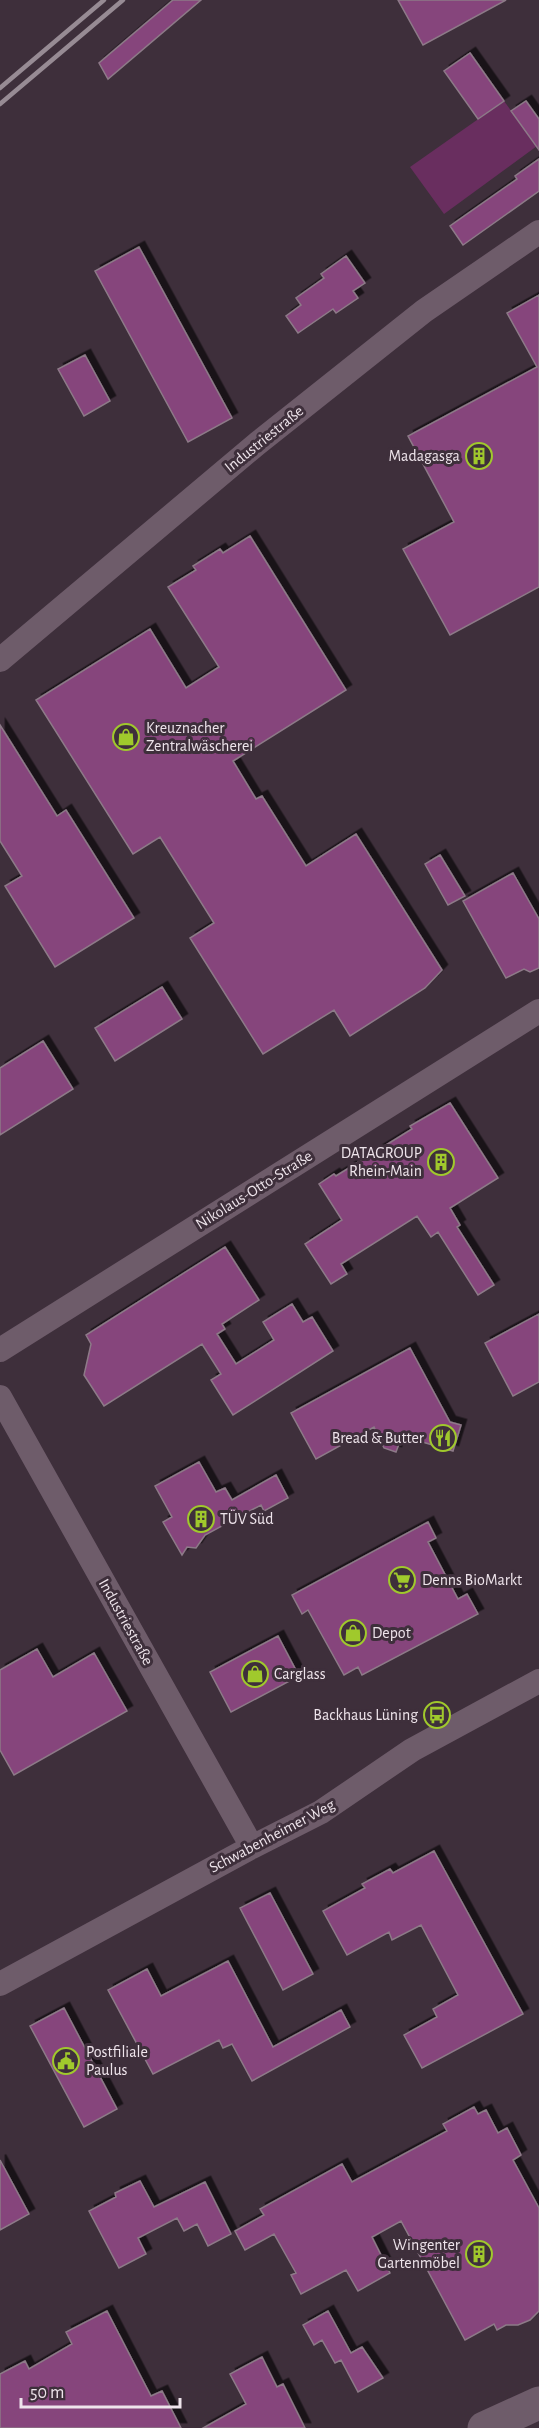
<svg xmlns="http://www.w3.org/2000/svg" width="539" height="2428" viewBox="0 0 539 2428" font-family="'Alegreya Sans',sans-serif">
	<defs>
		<filter id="shadow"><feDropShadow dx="5.5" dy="-5.5" stdDeviation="0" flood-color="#0009"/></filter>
	</defs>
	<rect width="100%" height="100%" fill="#3e2f3b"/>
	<!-- green -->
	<path fill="#692e5f" d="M504 101 537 146 444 214 410 167Z"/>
	<!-- building -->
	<path fill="#86447b" stroke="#8d7a88" stroke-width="1.5" filter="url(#shadow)" d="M173 0H201L108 79 99 63Z
		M398 0H506L423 45Z
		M470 53 504 101 478 119 444 71Z
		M526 101 539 119V150L511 111Z
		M539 159V191L463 245 450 226 517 179 515 176Z
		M139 247 232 418 188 442 95 271Z
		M346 256 365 283 353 291 358 298 336 313 333 309 298 333 286 316 301 305 296 298 324 278 321 274Z
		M539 295V587L450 635 403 549 454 522 408 436 537 367 507 313Z
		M85 355 110 401 84 416 58 369Z
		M250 536 346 690 233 761 256 799 262 796 306 866 356 834 442 970 425 988 350 1036 334 1010 263 1054 190 938 214 923 160 837 133 854 36 700 150 629 186 688 219 667 168 587 196 570 193 566 220 549 223 553Z
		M0 725 57 816 66 810 134 918 55 967 5 886 22 876 0 841Z
		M440 855 465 896 448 905 425 864Z
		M513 873 539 919V968L530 972 524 969 506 978 463 901Z
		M162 987 182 1019 115 1061 95 1028Z
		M43 1041 73 1089 0 1135V1068Z
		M450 1103 498 1178 450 1208 460 1225 457 1227 494 1285 478 1295 438 1232 431 1237 417 1216 341 1264 347 1274 331 1284 305 1244 342 1220 319 1184 334 1174 336 1176 412 1129 410 1126Z
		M225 1247 259 1300 222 1324 225 1329 217 1334 236 1364 274 1340 263 1322 292 1304 303 1322 312 1317 333 1351 233 1415 211 1380 221 1374 202 1344 104 1406 84 1375 91 1344 86 1335Z
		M539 1314V1382L513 1396 485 1343Z
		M410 1348 450 1422 461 1425 453 1451 402 1436 396 1452 384 1448 374 1427 316 1459 291 1413Z
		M199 1462 216 1492 225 1488 232 1500 276 1475 288 1498 264 1511 261 1505 205 1535 196 1548 187 1547 182 1555 163 1522 172 1517 155 1486Z
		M428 1522 436 1538 428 1542 458 1599 467 1594 478 1614 362 1675 358 1667 344 1675 308 1610 302 1614 292 1595Z
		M278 1636 299 1676 231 1712 210 1672Z
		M37 1649 53 1677 94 1653 127 1711 14 1775 0 1750V1670Z
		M434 1851 523 2014 422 2068 404 2035 437 2017 433 2009 458 1995 421 1925 392 1940 389 1932 347 1955 323 1911 365 1888 362 1884 390 1869 393 1873Z
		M270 1893 313 1974 283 1990 240 1908Z
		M228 1961 273 2047 341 2010 350 2027 252 2081 232 2044 223 2048 219 2040 153 2074 108 1990 147 1969 161 1996Z
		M64 2008 117 2109 84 2127 30 2026Z
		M474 2107 478 2114 486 2110 498 2133 507 2128 521 2155 513 2160 539 2208V2311L530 2320 518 2325H506L497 2330 494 2324 465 2340 401 2221 372 2237 390 2273 358 2291 346 2270 301 2294 291 2275 296 2273 274 2234 245 2250 235 2231 264 2215 260 2209 342 2164 352 2182 447 2131 443 2124Z
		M0 2160 29 2214 0 2230Z
		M140 2181 154 2207 205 2182 231 2234 208 2246 197 2224 184 2231 177 2218 138 2238 146 2254 119 2268 89 2211 116 2197 115 2193Z
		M107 2311 151 2396 162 2391 181 2428H0V2374L25 2361 29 2369 72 2344 66 2332Z
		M328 2311 351 2353 362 2347 383 2378 358 2392 341 2360 335 2363 322 2340 314 2345 303 2325Z
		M262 2357 277 2387 283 2384 305 2428H203L246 2404 230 2374Z"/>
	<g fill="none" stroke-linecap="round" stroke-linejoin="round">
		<!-- street -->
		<path stroke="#6e5c6a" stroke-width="24" d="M0 660 258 443 424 311 539 232
			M0 1350 539 1011
			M0 1397 252 1847
			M0 1984 252 1847 321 1812 412 1750 539 1681"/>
		<!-- secondary -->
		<path stroke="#6e5c6a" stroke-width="33" d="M484 2428 539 2403"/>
		<!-- rail -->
		<path stroke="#978b94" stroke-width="4.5" d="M0 88 104 0
			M0 104 123 0"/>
	</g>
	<!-- icons -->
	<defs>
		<symbol id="building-ring" viewBox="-11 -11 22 22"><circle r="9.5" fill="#3e2f3b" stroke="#a0c92c" stroke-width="1.5"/><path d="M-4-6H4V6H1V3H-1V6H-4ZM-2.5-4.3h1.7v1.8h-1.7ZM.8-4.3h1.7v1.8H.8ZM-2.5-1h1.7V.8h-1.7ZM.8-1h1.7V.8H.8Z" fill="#a0c92c"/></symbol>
		<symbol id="shop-ring" viewBox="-11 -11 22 22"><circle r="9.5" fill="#3e2f3b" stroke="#a0c92c" stroke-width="1.5"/><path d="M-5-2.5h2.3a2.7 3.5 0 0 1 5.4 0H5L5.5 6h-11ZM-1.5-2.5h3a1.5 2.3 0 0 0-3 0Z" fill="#a0c92c"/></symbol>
		<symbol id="restaurant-ring" viewBox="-11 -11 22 22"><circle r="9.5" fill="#3e2f3b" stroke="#a0c92c" stroke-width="1.5"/><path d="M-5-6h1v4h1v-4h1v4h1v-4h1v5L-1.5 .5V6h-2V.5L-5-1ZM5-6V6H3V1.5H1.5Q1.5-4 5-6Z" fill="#a0c92c"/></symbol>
		<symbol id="supermarket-ring" viewBox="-11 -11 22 22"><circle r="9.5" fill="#3e2f3b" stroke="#a0c92c" stroke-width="1.5"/><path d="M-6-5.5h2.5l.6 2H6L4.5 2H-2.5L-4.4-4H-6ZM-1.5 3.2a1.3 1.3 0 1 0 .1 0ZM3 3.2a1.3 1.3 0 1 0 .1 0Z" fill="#a0c92c"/></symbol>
		<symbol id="bus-ring" viewBox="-11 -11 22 22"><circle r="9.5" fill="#3e2f3b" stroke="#a0c92c" stroke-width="1.5"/><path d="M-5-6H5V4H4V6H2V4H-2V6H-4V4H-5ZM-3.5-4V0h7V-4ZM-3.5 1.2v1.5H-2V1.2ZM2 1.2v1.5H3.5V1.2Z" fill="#a0c92c"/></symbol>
		<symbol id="civic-ring" viewBox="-11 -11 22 22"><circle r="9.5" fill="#3e2f3b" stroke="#a0c92c" stroke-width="1.5"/><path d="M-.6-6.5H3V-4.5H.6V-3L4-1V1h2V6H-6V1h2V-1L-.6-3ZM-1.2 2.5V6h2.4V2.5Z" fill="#a0c92c"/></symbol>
	</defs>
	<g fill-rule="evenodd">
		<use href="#building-ring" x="464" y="441" width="30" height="30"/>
		<use href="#shop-ring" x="111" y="722" width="30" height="30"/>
		<use href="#building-ring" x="426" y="1147" width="30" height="30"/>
		<use href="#restaurant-ring" x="428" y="1423" width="30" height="30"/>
		<use href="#building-ring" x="186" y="1504" width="30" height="30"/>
		<use href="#supermarket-ring" x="387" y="1565" width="30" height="30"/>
		<use href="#shop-ring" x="338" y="1618" width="30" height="30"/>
		<use href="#shop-ring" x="240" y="1659" width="30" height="30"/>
		<use href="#bus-ring" x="422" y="1700" width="30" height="30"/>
		<use href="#civic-ring" x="51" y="2046" width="30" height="30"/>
		<use href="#building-ring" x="464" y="2239" width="30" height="30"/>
	</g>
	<g text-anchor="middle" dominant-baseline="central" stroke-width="6" stroke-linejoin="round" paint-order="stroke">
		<!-- street labels -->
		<g font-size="16" fill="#eee4eb" stroke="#3e2f3b">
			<text transform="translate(264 439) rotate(-39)">Industriestraße</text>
			<text transform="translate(254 1190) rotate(-32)">Nikolaus-Otto-Straße</text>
			<text transform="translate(126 1622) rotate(61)">Industriestraße</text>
			<text transform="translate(272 1836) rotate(-28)">Schwabenheimer Weg</text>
		</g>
		<!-- poi labels -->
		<g font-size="16" fill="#eee4eb" stroke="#3e2f3b" text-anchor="start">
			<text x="460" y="456" text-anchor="end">Madagasga</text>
			<text x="146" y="728">Kreuznacher<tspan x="146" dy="18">Zentralwäscherei</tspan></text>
			<text x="422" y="1153" text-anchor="end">DATAGROUP<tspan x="422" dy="18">Rhein-Main</tspan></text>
			<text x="424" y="1438" text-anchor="end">Bread &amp; Butter</text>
			<text x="220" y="1519">TÜV Süd</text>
			<text x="422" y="1580">Denns BioMarkt</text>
			<text x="372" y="1633">Depot</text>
			<text x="274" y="1674">Carglass</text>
			<text x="418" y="1715" text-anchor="end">Backhaus Lüning</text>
			<text x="86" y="2052">Postfiliale<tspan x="86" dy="18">Paulus</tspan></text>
			<text x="460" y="2245" text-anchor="end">Wingenter<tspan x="460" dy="18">Gartenmöbel</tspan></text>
		</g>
	</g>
	<!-- scale -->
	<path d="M21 2398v9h159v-9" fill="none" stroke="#eee4eb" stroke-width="3"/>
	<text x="30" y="2398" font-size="18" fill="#eee4eb" stroke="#3e2f3b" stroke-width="4.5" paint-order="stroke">50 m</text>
</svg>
